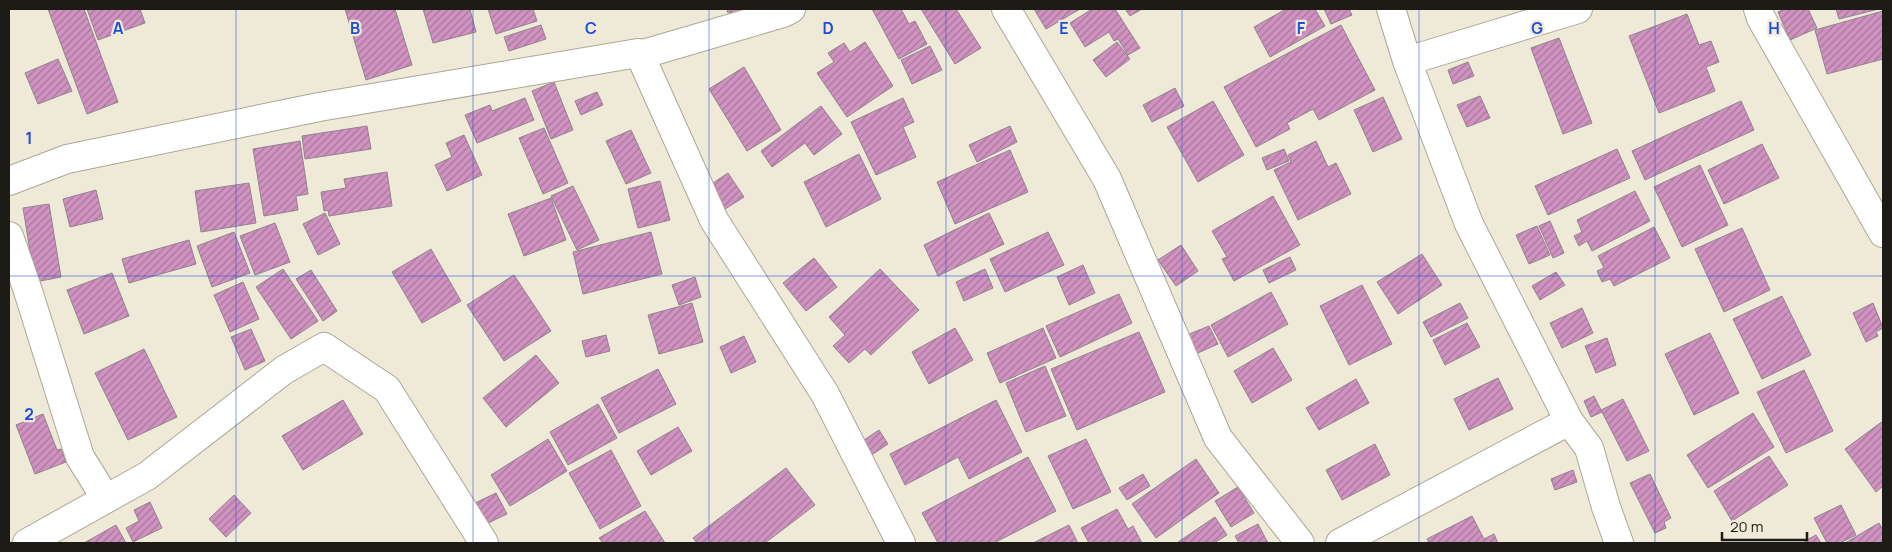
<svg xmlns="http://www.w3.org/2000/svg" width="1892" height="552" viewBox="0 0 1892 552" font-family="Manrope,sans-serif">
	<defs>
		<pattern id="building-hatch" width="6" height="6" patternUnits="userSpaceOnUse" patternTransform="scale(1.25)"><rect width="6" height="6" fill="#d092c0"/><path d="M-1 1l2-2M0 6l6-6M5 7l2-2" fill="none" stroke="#a8769b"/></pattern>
	</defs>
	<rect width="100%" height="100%" fill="#efe9d8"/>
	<!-- building -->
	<path fill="url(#building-hatch)" stroke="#91838d" d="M48 9H84L118 102 87 114Z
		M87 9H140L145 23 98 40Z
		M345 9H395L412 65 366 80Z
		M423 9H470L476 32 433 43Z
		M488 9H533L537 21 496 34Z
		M728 9H748L747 14 727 12Z
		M872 9H901L909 24 915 21 927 44 899 59Z
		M921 9H956L981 48 955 64Z
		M1034 9H1080L1046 29Z
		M1092 9H1115L1140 48 1128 55 1118 39 1114 41 1109 32 1085 47 1070 23Z
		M1125 9H1142L1130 16Z
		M1286 9H1315L1325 26 1270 57 1254 27Z
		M1324 9H1349L1352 15 1331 24Z
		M1785 9H1808L1817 28 1790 40 1778 12Z
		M1836 9H1879L1839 19Z
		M1883 11V59L1827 74 1815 30Z
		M1687 14 1699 45 1711 41 1719 62 1706 67 1715 91 1659 113 1629 36Z
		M541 25 546 39 509 51 504 37Z
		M1341 25 1375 90 1319 120 1313 109 1287 123 1290 129 1256 147 1224 87Z
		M1559 38 1592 123 1563 134 1531 48Z
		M865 42 893 86 847 117 817 73 834 62 828 53 844 43 850 52Z
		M1117 42 1130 59 1106 77 1093 60Z
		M930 46 942 70 912 84 901 60Z
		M58 59 72 91 38 104 25 73Z
		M1468 62 1474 76 1453 84 1448 70Z
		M744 67 781 130 747 151 709 89Z
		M554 82 573 130 551 139 532 91Z
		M1175 88 1184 106 1152 122 1143 105Z
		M597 92 603 105 581 115 575 101Z
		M1480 96 1490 118 1467 127 1457 105Z
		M1383 97 1402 139 1373 152 1354 110Z
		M525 98 534 120 477 143 465 115 490 105 492 111Z
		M903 98 914 122 903 127 916 157 876 175 851 122Z
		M1213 101 1244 155 1198 182 1167 127Z
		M1741 101 1754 130 1645 180 1632 151Z
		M821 106 842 134 814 155 805 143 772 167 761 151Z
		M367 126 371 149 305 159 302 136Z
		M1010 126 1017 142 977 162 969 145Z
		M544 128 568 183 543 194 519 138Z
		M631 130 651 173 626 184 606 141Z
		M464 135 482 175 447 191 435 165 452 157 446 143Z
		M300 141 308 194 296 196 298 210 264 216 253 149Z
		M1316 141 1328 167 1336 163 1351 194 1298 220 1274 170 1291 162 1288 155Z
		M1762 144 1779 178 1724 204 1708 170Z
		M1284 149 1289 161 1267 170 1262 158Z
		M1617 149 1630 178 1548 215 1535 186Z
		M1010 150 1028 192 955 224 937 182Z
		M859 154 881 199 826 227 804 182Z
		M1700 165 1728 225 1682 247 1654 187Z
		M387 172 392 206 329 216 328 210 324 211 321 192 346 188 344 179Z
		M728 173 744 197 722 211 707 187Z
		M660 181 670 220 638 228 628 189Z
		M249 183 256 223 201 232 195 191Z
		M573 186 599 240 577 250 551 196Z
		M96 190 103 219 70 227 63 199Z
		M1635 191 1650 221 1592 251 1587 241 1579 246 1574 236 1582 232 1577 220Z
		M1273 196 1300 245 1234 281 1222 259 1227 257 1212 231Z
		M551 198 566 240 524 256 508 214Z
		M49 204 61 277 35 282 23 208Z
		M325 213 340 244 318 255 303 224Z
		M989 213 1004 244 938 276 924 245Z
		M1550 221 1564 253 1553 258 1539 226Z
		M275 223 290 262 255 275 240 236Z
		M1537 226 1550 255 1529 264 1516 235Z
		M1654 227 1670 258 1614 286 1610 279 1602 282 1597 271 1604 268 1598 256Z
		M1742 228 1770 290 1724 312 1695 249Z
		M234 232 250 273 212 287 197 246Z
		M651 232 662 274 583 294 573 252Z
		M1048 232 1064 265 1005 292 990 259Z
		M189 240 196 264 129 283 122 259Z
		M1181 245 1198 271 1176 286 1158 260Z
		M431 249 461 301 422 323 392 272Z
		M1422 254 1442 285 1398 314 1377 282Z
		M1290 257 1296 270 1269 283 1263 270Z
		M814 258 837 287 806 311 783 283Z
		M1083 265 1095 293 1069 305 1057 277Z
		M283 269 318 321 291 339 256 287Z
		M880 269 919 310 871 355 865 349 849 363 833 346 845 335 829 317Z
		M985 269 993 288 964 301 956 282Z
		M311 270 337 311 323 321 296 279Z
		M1556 272 1565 285 1540 300 1532 286Z
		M112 273 129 316 84 334 67 290Z
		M514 275 551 331 504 361 467 305Z
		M695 277 701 297 679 305 672 285Z
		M243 282 259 319 230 332 214 295Z
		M1362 285 1392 344 1349 365 1320 306Z
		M1271 292 1288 324 1228 357 1211 325Z
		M1119 294 1132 323 1060 357 1046 326Z
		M1782 296 1811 355 1762 379 1733 319Z
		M692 303 703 342 659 354 648 315Z
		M1460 303 1468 318 1431 337 1423 322Z
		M1873 303 1883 328 1876 332 1878 336 1866 342 1853 313Z
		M1582 308 1593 333 1562 348 1550 323Z
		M1467 323 1480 347 1445 365 1433 340Z
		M1209 326 1218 344 1191 356 1182 337Z
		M955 328 973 360 929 384 912 352Z
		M1043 328 1056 358 1000 383 987 353Z
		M251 329 265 361 245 370 231 337Z
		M1139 332 1165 392 1077 430 1051 369Z
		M1710 333 1739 393 1694 415 1665 354Z
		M606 335 610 351 586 357 582 341Z
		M744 336 756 362 731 373 720 347Z
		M1607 338 1616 365 1596 373 1585 346Z
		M1273 348 1292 380 1252 403 1234 371Z
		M144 349 177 417 128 440 95 373Z
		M536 355 559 383 506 427 483 398Z
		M1045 366 1066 416 1026 432 1006 383Z
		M658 369 676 404 619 433 601 398Z
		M1804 370 1833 431 1786 453 1757 392Z
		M1498 378 1513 409 1469 430 1454 399Z
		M1356 379 1369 403 1319 430 1306 408Z
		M1594 396 1602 412 1591 417 1584 401Z
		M1623 399 1649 451 1627 461 1601 410Z
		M343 400 363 434 303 470 282 436Z
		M996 400 1022 452 969 479 958 457 905 485 890 454Z
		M598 404 617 438 568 465 550 432Z
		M1753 413 1774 447 1708 488 1687 455Z
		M43 414 57 450 61 449 66 462 35 474 16 425Z
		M1883 421V486L1876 492 1845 449Z
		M678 427 692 451 651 475 637 451Z
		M879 430 888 444 867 458 858 444Z
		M548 439 567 471 510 506 491 475Z
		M1086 439 1111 492 1073 509 1048 456Z
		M1375 444 1390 475 1342 500 1326 470Z
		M611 450 641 506 600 529 569 473Z
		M1769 456 1788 485 1732 521 1714 491Z
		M1028 457 1056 511 994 543H938L922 513Z
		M1196 459 1219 493 1156 538 1132 504Z
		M786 468 815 505 765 543H697L693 538Z
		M1573 470 1577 482 1555 490 1551 479Z
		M1143 474 1150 486 1127 500 1119 488Z
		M1650 474 1671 518 1664 522 1666 528 1655 533 1630 483Z
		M1238 487 1254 513 1231 527 1215 501Z
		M496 493 507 514 486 524 475 503Z
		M234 495 251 513 226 537 209 519Z
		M150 502 162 528 133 542 126 528 139 521 134 510Z
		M1841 505 1856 535 1840 543H1827L1814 518Z
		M1117 509 1128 529 1133 526 1142 543H1089L1081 528Z
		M645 511 665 543H603L599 538Z
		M1472 516 1484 539 1494 534 1498 543H1429L1427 539Z
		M1215 517 1227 535 1214 543H1179L1178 542Z
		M1879 523 1883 530V543H1845Z
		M1258 524 1268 543H1239L1235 536Z
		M116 525 126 543H84Z
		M1069 525 1078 543H1033Z
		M1816 535 1821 543H1806L1805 541Z"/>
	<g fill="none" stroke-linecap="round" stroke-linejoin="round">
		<defs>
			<path id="minor" d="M1006 9 1107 179 1218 438 1300 543
				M1391 9 1407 61 1469 224 1569 421 1589 448 1606 507 1619 543
				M1758 9 1761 18 1883 233
				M640 55 714 220 825 394 901 543
				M1407 61 1578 9
				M9 181 67 159 319 107 638 53 640 55 783 13 791 9
				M9 236 28 291 80 457 106 499
				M27 543 147 476 284 370 324 347 387 389 484 543
				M1340 543 1569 421"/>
		</defs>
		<!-- minor casing -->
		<use href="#minor" stroke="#aca796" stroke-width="30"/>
		<!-- minor -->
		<use href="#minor" stroke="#fff" stroke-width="28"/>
	</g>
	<!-- grid -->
	<path fill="none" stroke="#1d4ed8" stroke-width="1" stroke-opacity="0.55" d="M236 9V543M473 9V543M709 9V543M946 9V543M1182 9V543M1419 9V543M1655 9V543M9 276H1883"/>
	<g font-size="16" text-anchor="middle" font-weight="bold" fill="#1d4ed8" stroke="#efe9d8" stroke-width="4.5" stroke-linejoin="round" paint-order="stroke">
		<text x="118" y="34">A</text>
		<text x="355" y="34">B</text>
		<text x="591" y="34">C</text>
		<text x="828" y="34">D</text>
		<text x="1064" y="34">E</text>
		<text x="1301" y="34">F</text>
		<text x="1537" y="34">G</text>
		<text x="1774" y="34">H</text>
		<text x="29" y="144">1</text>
		<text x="29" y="420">2</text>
	</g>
	<!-- border -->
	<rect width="1892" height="552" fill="none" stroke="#1d1b15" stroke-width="20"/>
	<!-- scale -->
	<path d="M1722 532v8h85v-8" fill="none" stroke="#1d1b15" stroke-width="2.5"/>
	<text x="1730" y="532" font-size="15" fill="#1d1b15" stroke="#efe9d8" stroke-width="4" paint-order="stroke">20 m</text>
</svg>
